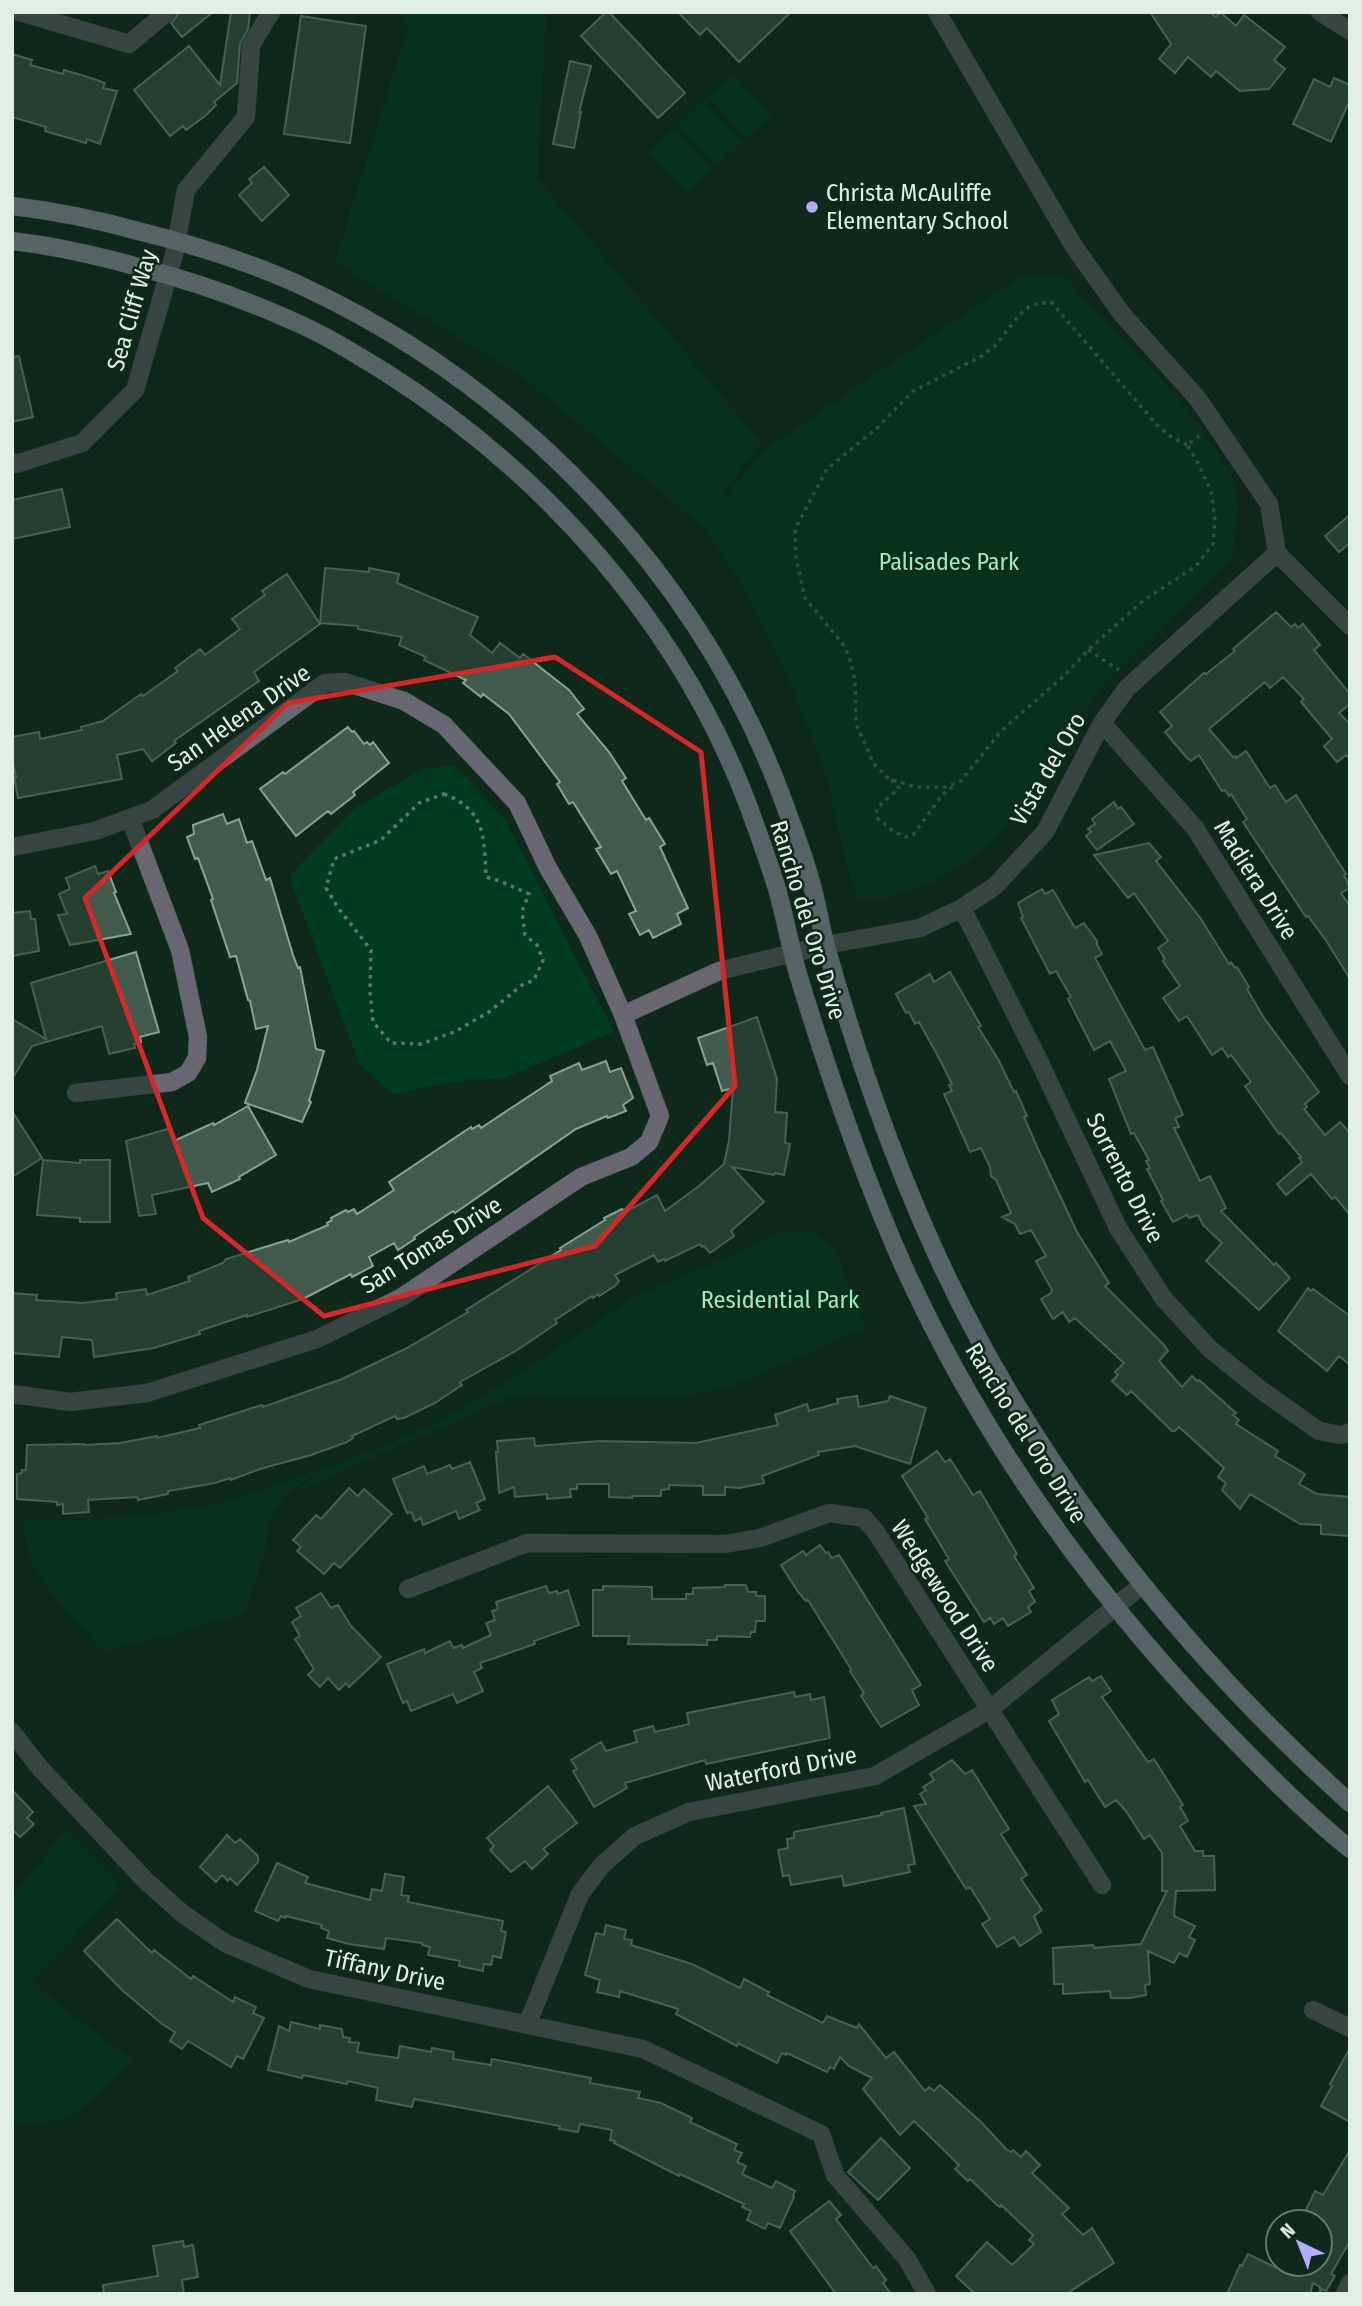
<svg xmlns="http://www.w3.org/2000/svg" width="1362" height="2306" viewBox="0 0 1362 2306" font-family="'Fira Sans Condensed',sans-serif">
	<rect width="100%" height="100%" fill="#0f291b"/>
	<!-- green -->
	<path fill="#003c23" d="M400 12H546L537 178 761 442 708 516 768 447 1019 278 1065 277 1180 400 1231 475 1238 503 1232 558 1101 687 1031 797 994 840 972 858 932 883 890 897 858 898 847 866 827 777 789 680 740 581 701 525 519 374 335 262 408 27Z
		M734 74 772 116 746 139 708 97Z
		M704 101 742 143 716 166 678 125Z
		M675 128 713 170 687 193 649 152Z
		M455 766 505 819 614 1032 505 1078 459 1081 392 1094 359 1063 289 876 355 808 422 769Z
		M784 1231 814 1233 837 1250 842 1270 866 1327 726 1389 673 1396 518 1394 294 1492 323 1470 436 1424 531 1367 632 1298 738 1253Z
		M320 1470 286 1495 270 1518 264 1555 244 1613 171 1634 103 1651C80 1625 48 1595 33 1564 26 1550 24 1535 23 1521 86 1521 149 1518 212 1505 248 1498 284 1483 320 1470Z
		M66 1829 122 1887 32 1981 62 2007 134 2061 101 2093 67 2119 18 2126 12 2122V1896Z"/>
	<!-- building -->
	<path fill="#415c4d" stroke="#87a492" stroke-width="2" d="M178 12H213L182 37 171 23 177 16Z
		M231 12H250L248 29 240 44 237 83 214 102 216 105 205 116 186 130 183 126 170 136 134 90 189 46 220 85Z
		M606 12H609L685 93 658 118 581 36Z
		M678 12H791L739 62 707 28 700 35Z
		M1150 12H1209L1216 17 1220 12 1236 26 1244 15 1285 47 1274 60 1285 69 1269 89 1240 91 1216 71 1211 77 1188 57 1175 73 1159 59 1171 44Z
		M301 16 366 26 350 143 284 134Z
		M12 54 32 60 30 65 63 74 64 70 88 77 105 83 103 88 117 91 100 144 87 139 86 143 45 131 46 127 12 117Z
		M570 61 591 66 579 112H581L574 148 553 144Z
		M1334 78 1350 85V100L1331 142 1293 124 1314 79 1330 87Z
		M264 167 289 195 262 221 239 195 252 183 249 179Z
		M19 356 33 417 12 422V357Z
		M62 489 70 527 12 539V500Z
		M1350 515V543L1339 552 1325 536Z
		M325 568 369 572V568L399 574 397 583 478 617 470 635 492 653 500 643 520 658 523 654 569 690 584 709 577 714 609 752 626 778 622 781 646 820 649 818 665 844 660 847 688 908 677 914 681 924 653 938 649 930 640 935 629 914 636 911 617 871 611 874 596 849 601 847 573 802 569 804 557 784 560 782 509 714 483 694 481 697 463 683 466 680 424 660 426 657 399 645 402 637 358 629V626L320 623Z
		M287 574 320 624 254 672 259 681 174 741 176 743 152 761 143 749 117 755 122 779 18 798 14 777H16L12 758V737L39 732 40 739 82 730 81 727 103 721 141 694 143 696 178 671 175 668 200 649 205 655 240 629 232 619 265 595 262 591Z
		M1276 612 1291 627 1295 624 1298 628 1303 624 1320 645 1314 650 1350 694V704L1339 713 1350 724V760L1346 755 1337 762 1324 746 1332 739 1301 702 1304 699 1283 677 1270 688 1265 682 1209 729 1233 757 1235 756 1236 758 1246 751 1270 788 1275 785 1286 802 1296 795 1346 874 1344 875 1350 888 1341 893 1350 906V979L1327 942 1308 916 1306 917 1243 822 1247 819 1231 794 1229 796 1225 790 1222 791 1199 755 1191 761 1187 758 1165 732 1172 726 1160 712 1204 673 1206 674 1235 651 1233 649Z
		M348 727 352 732 354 731 364 744 367 742 370 745 373 742 389 763 353 792 355 795 331 814 328 811 296 836 260 789 283 772 285 774Z
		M1114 802 1118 809 1121 807 1134 824 1097 850 1086 836 1091 832 1088 829 1095 824 1092 819Z
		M223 814 227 824 239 819 247 843 252 841 266 880 270 878 293 955 298 968 300 967 316 1049 324 1051 309 1101 311 1102 302 1122 245 1103 257 1070 268 1026 256 1029 250 1001 248 1000 236 956 230 957 211 900 213 899 198 858 195 859 187 837 194 834 193 825Z
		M1149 843 1161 857 1156 861 1201 919 1229 964 1231 962 1235 968 1237 967 1249 987 1247 989 1264 1018 1319 1092 1305 1104 1307 1107 1304 1109 1325 1135 1340 1122 1350 1133V1215L1335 1197 1332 1199 1311 1174 1286 1195 1277 1184 1302 1162 1299 1158 1301 1157 1281 1133 1279 1134 1245 1086 1251 1082 1231 1055 1228 1057 1222 1048 1212 1055 1187 1016 1179 1021 1163 998 1180 986 1163 961 1165 959 1158 948 1168 941 1134 893 1128 898 1094 855Z
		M95 866 98 874 108 871 116 892 114 893 131 934 70 945 58 915 67 914 59 894 70 889 66 878Z
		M1042 889 1045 894 1053 890 1075 928 1084 923 1097 941V945L1102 954 1095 958 1145 1050 1153 1047 1183 1115 1175 1118 1179 1127 1174 1128 1200 1181 1210 1176 1226 1208 1221 1211 1274 1265 1276 1263 1290 1278 1259 1310 1206 1261 1222 1243 1203 1225 1198 1215 1189 1218 1187 1215 1173 1222 1161 1201 1163 1200 1147 1169 1150 1168 1146 1161 1149 1160 1134 1133 1131 1134 1109 1079 1126 1071 1110 1041 1094 1050 1068 999 1071 997 1056 971 1050 974 1021 918 1023 917 1018 903Z
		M30 911 31 919H35L39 951 12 956V913Z
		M136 952 159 1032 140 1037 141 1042 134 1044 135 1048 109 1054 102 1026 32 1046 12 1079V1019L46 1039 31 983Z
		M950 972 981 1026 978 1027 998 1059 1014 1092 1016 1091 1027 1116 1024 1117 1038 1149 1077 1232 1109 1283 1105 1286 1164 1345 1168 1351 1159 1361 1182 1387 1192 1376 1197 1381 1199 1380 1236 1413 1233 1415 1239 1420 1236 1424 1278 1451 1275 1456 1305 1474 1299 1484 1317 1494 1350 1497V1536L1321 1534V1525L1300 1524 1250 1494 1240 1509 1222 1490 1226 1483 1218 1477 1224 1468 1179 1427 1175 1431H1172L1131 1391 1127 1395 1112 1381 1118 1375 1115 1372 1124 1363 1075 1318 1069 1322 1063 1312 1053 1319 1041 1299 1051 1293 1052 1290 1036 1261 1046 1256 1031 1230 1020 1234 1015 1224 1002 1217 1011 1213 996 1180 991 1176 990 1167 981 1148 970 1152 944 1094 952 1091 949 1085 952 1084 939 1058 919 1022 915 1024 909 1012 906 1013 896 994 930 974 934 982Z
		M757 1017 777 1079 775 1112 787 1113 785 1143 790 1144 784 1175 775 1173 774 1175 732 1167 764 1202 731 1231 734 1236 710 1253 704 1246 702 1247 700 1244 665 1261 664 1259 658 1262 654 1255 615 1275 619 1281 615 1286 599 1296 598 1294 593 1298 592 1296 555 1320 557 1323 519 1349 460 1382 462 1385 435 1403 404 1418 397 1419 395 1416 352 1436 353 1438 347 1442 311 1455 260 1469 231 1480 230 1478 215 1483 168 1491V1494L138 1500 137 1497 88 1500 89 1512 63 1514V1504L57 1505V1502L17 1499V1474L22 1473V1470H26L27 1445 84 1444V1445L120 1443 157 1436V1438L200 1428 199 1425 262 1405 263 1407 342 1379 407 1348 468 1312 466 1310 561 1250 560 1248 605 1220 604 1218 622 1209 625 1212 657 1195 665 1211 699 1186 724 1164 729 1140 733 1088 722 1091 713 1063 707 1065 698 1038Z
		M606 1061 610 1072 621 1068 633 1098 623 1105 626 1111 608 1118 607 1116 576 1129 455 1213 453 1211 414 1237 415 1239 398 1250 394 1243 369 1257 373 1266 352 1277 351 1274 303 1299 247 1317V1315L199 1331 200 1334 154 1348 94 1357 92 1340 62 1337 59 1357 12 1353V1293L37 1295 36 1300 83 1303 117 1299 116 1293 146 1289 147 1295 190 1281 188 1277 223 1263 226 1259 288 1240 289 1242 328 1225 327 1223 332 1220 331 1218 346 1210 348 1212 354 1209 357 1214 394 1190 389 1182 471 1127 472 1129 479 1125 481 1128 552 1081 550 1076 579 1063 582 1070Z
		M248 1106 276 1155 239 1177 240 1179 212 1192 208 1183 152 1195 156 1214 139 1216 126 1141 171 1128 174 1141 213 1123 214 1125Z
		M12 1111 42 1158 12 1177Z
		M43 1160 80 1163V1160H110V1222H80V1218L37 1215Z
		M1308 1288 1311 1291 1313 1289 1350 1316V1365L1339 1356 1327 1371 1278 1331Z
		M857 1396 859 1407 888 1401 890 1396 926 1408 910 1464 855 1446 818 1452 819 1455 762 1476 764 1483 739 1488 725 1487V1495H703V1486L669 1485V1489L661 1490V1496H632V1498L609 1497V1484H577V1489H570L571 1497 547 1499V1494L515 1497 514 1487 499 1493 496 1452H498L497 1441 534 1438 535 1446 600 1441 696 1443 778 1425 775 1415 807 1404 809 1411 838 1403 837 1399Z
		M937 1451 945 1462 950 1459 973 1495 980 1491 1017 1554 1014 1556 1034 1588 1029 1591 1035 1602 1028 1607 1031 1612 1008 1626 1003 1618 994 1624 990 1618 984 1622 945 1561 949 1559 925 1519 928 1518 902 1476Z
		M470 1462 485 1499 476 1503 480 1510 459 1519 456 1511 423 1525 421 1518 415 1521 411 1512 407 1513 393 1479 424 1466 427 1474 450 1465 452 1469Z
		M349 1488 358 1496 364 1489 392 1514 340 1568 334 1563 324 1574 297 1551 301 1547 293 1540 316 1515 321 1519Z
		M820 1545 826 1553 828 1552 832 1558 839 1555 921 1685 912 1690 919 1705 881 1727 861 1696 864 1693 850 1671 851 1669 808 1600 806 1601 798 1592 781 1565 803 1551 806 1555Z
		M725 1585H746L748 1592H756V1596H765V1621H756L755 1632H751L750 1637 717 1636V1640H707V1645L628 1644 629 1636H593V1590H603V1586L652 1587V1599H686V1594H693V1588L725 1587Z
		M546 1586 549 1593 557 1591 558 1594 568 1590 579 1625 534 1641 535 1644 480 1663 482 1668 474 1672 483 1691 457 1703 453 1694 411 1711 407 1701 403 1703 387 1664 424 1649 425 1653 450 1641 453 1648 462 1645 463 1648 491 1635 486 1623 495 1620 492 1611 498 1609 496 1602Z
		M321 1593 331 1608 338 1605 351 1626 381 1657 349 1687 346 1683 339 1690 328 1678 320 1687 308 1675 314 1669 295 1639 300 1636 292 1622 301 1616 296 1608Z
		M1101 1676 1111 1691 1102 1697 1148 1762 1154 1759 1183 1805 1180 1807 1188 1821 1180 1826 1195 1851H1203V1856H1214L1215 1890 1176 1891 1174 1916 1195 1926 1189 1937 1195 1940 1187 1957 1179 1953 1174 1963 1148 1951 1150 1984 1145 1985 1146 1995 1130 1998H1111L1110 1991 1063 1994V1984H1054L1053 1948 1093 1945 1094 1948 1141 1944 1167 1891H1162V1853L1150 1835 1144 1839 1126 1811 1116 1800 1105 1807 1088 1780 1085 1782 1049 1721 1059 1714 1052 1700 1089 1677 1092 1681Z
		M794 1692 795 1697 810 1694 811 1700 824 1697 830 1738 706 1764 705 1760 625 1783 627 1788 594 1807 573 1771 577 1769 571 1760 601 1742 606 1751 637 1742 634 1731 653 1726 655 1732 689 1724 687 1713Z
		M952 1760 965 1774 972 1770 1009 1829 1001 1834 1027 1875 1021 1879 1042 1910 1034 1916 1041 1932 1020 1946 1014 1937 997 1947 982 1924 990 1919 970 1887 966 1889 914 1806 926 1804 920 1794 926 1790 923 1787 934 1780 930 1774Z
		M548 1786 577 1823 543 1849 548 1854 532 1869 525 1861 511 1872 490 1850 494 1846 487 1838Z
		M12 1790 33 1812 27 1818 34 1824 20 1837 14 1831 12 1832Z
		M904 1808 915 1864 908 1865 910 1872 844 1886 842 1876 791 1885 789 1875 783 1876 778 1850 788 1848 787 1839 794 1838V1832L882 1815 881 1813Z
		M227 1835 235 1843 240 1839 258 1856V1862L237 1885 230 1878 228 1881 222 1875 216 1882 200 1867Z
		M277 1863 308 1877 305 1883 370 1900 372 1889 382 1891 385 1874 404 1877 401 1895 409 1896 408 1902 503 1921 501 1931 506 1932 501 1958 493 1956 491 1965 484 1964 483 1971 459 1966 460 1961 428 1955 430 1947 422 1945V1943L386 1938 384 1949 349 1944 327 1938 329 1931 321 1928 322 1925 286 1916 285 1918 281 1916 278 1921 255 1911Z
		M117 1919 152 1953 154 1950 191 1979 193 1976 233 2002 235 1997 256 2007 253 2013 264 2018 243 2059 237 2056 231 2067 188 2041 182 2049 170 2041 175 2032 162 2024 122 1990 84 1951Z
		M606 1925 626 1930 624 1939 632 1940 631 1945 692 1964 740 1988 744 1979 769 1992 767 1995 823 2023 827 2016 857 2028 859 2024 886 2058 894 2052 925 2091 929 2087 934 2091 940 2085 981 2122 1006 2149 1011 2152 1013 2150 1021 2157 1026 2151 1040 2165 1032 2173 1069 2208 1062 2214 1083 2235 1092 2228 1114 2263 1066 2294H975L956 2276 987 2242 1012 2265 1034 2244 1029 2240 1033 2235 1001 2205 1000 2207 997 2205 970 2179 968 2181 955 2169 959 2165 914 2121 900 2135 863 2089 872 2078 849 2066 840 2057 834 2069 830 2067 827 2072 787 2053 786 2055 782 2053 777 2063 738 2043 737 2046 676 2014 678 2009 620 1991 619 1997 597 1992 600 1980 585 1975 596 1933 604 1935Z
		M291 2022 320 2029V2025L342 2029 343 2037 350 2038 349 2042 359 2043 357 2052 398 2058 400 2046 431 2052 432 2048 454 2052 453 2059 491 2065 492 2059 591 2078 590 2083 640 2092 638 2098 661 2103 692 2118 690 2122 737 2144 734 2150 742 2153 737 2162 746 2166 742 2174 772 2188 776 2181 795 2191 793 2196 794 2197 780 2228 768 2223 765 2229 747 2220 751 2211 742 2207 744 2204 680 2174 679 2176 614 2143 615 2141 610 2140 612 2130 580 2124 578 2132 559 2129 560 2126 414 2099 412 2107 376 2100 378 2088 348 2081 347 2084 303 2075 302 2078 268 2070 279 2026 289 2031Z
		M1350 2048V2122L1321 2106 1332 2086 1330 2084Z
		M881 2138 910 2168 878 2200 848 2172Z
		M1350 2150V2241L1331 2274 1335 2276 1326 2291 1322 2289 1320 2293V2287L1313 2283 1310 2294H1227L1240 2265 1242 2266 1248 2254 1289 2274 1296 2264H1320V2222H1314L1303 2216 1315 2191 1323 2195Z
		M829 2201 841 2215 836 2219 873 2268 876 2266 886 2280 883 2283 891 2294H836L790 2231Z
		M183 2241 184 2247 193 2245 198 2277 182 2280 184 2294H104L103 2285 158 2276 153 2246Z"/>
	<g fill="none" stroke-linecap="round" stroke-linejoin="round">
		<defs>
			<path id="minor" d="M20 12 129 44 167 12
				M937 12 1073 245 1122 314 1198 399 1269 504 1277 553
				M1320 12 1350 31
				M12 462 16 464 82 443 135 390 174 255 186 190 246 117 251 45 271 12
				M1277 553 1350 626
				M1102 723 1195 828 1350 1076
				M12 847 95 831 152 810 325 683 345 682 404 701 444 725 517 803 548 868 588 936 623 1015 660 1116 649 1142 631 1157 581 1177 402 1297 317 1339 147 1393 70 1402 12 1394
				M962 908 1039 1061 1118 1228 1164 1299 1210 1349 1261 1390 1319 1431 1341 1435 1350 1432
				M623 1015 719 971 826 945 920 928 962 908 995 886 1045 832 1102 723 1127 688 1277 553
				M76 1093 172 1082 188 1073 197 1058 198 1037 180 950 130 818
				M408 1589 527 1543 725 1544 760 1538 829 1513 864 1518 876 1532 1102 1885
				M12 1732 40 1768 145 1880 183 1914 225 1943 309 1979 643 2049 821 2134 835 2175 907 2259 927 2294
				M1313 2010 1350 2028
				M527 2025 580 1894 602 1865 635 1836 689 1812 875 1776 989 1710 1142 1585
				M1345 2294 1350 2283"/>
			<path id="major" d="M12 206C56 211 99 220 142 232 198 246 256 264 308 289 520 389 697 573 780 792 790 819 801 847 809 875 817 900 820 925 827 950 856 1053 891 1154 935 1251 1031 1462 1178 1648 1350 1803
				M12 241C56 246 99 256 142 268 192 281 241 298 288 319 322 333 354 353 385 372 546 474 680 625 748 805 758 832 768 860 777 889 785 917 790 946 798 974 828 1073 861 1171 903 1265 985 1446 1105 1611 1245 1751 1278 1785 1313 1819 1350 1849"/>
		</defs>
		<!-- minor casing -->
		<use href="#minor" stroke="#2c4537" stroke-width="19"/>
		<!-- major casing -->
		<use href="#major" stroke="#2c4537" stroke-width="19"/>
		<!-- path -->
		<path stroke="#60766a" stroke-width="3.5" stroke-dasharray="3.5 5" stroke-linecap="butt" d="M1187 445 1168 435 1157 425 1051 302 1031 305 1020 314 996 345 982 356 913 391 877 428 827 469 795 529 796 558 805 598 842 643 849 656 855 680 856 724 874 764 889 779 916 787H946L961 781 1002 730 1064 676 1088 650 1144 600 1196 566 1213 544 1215 520 1211 491 1198 463 1187 445 1199 436
			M1088 650 1119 670
			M891 780 899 788 877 808 876 817 893 831 906 837 913 835 943 794 955 785
			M444 794C486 810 484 838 486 877L500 881 529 894 522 911 525 935 537 945 543 960 534 980 522 985 489 1012 454 1032 421 1044 391 1043 373 1022 370 992 371 950 339 909 326 888 334 859 381 840 419 803Z"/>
		<!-- minor -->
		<use href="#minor" stroke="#686773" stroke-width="18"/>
		<!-- major -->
		<use href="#major" stroke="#adacc5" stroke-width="18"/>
	</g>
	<!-- marked area -->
	<path d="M0 0H1362V2306H0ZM555 657 701 752 735 1086 595 1246 324 1316 203 1218 85 898 288 703Z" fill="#0f291b" fill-opacity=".55" fill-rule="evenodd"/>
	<path fill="none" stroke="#d62828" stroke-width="5" stroke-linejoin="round" d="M555 657 701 752 735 1086 595 1246 324 1316 203 1218 85 898 288 703Z"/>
	<!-- markers -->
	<circle fill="#b4acf9" stroke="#0f291b" stroke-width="2.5" cx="812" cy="207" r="7"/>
	<g text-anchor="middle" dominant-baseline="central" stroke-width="5" stroke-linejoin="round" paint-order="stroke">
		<!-- poi labels -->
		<g font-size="24" fill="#dfefe5" stroke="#0f291b" text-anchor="start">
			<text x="826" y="193">Christa McAuliffe<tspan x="826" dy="28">Elementary School</tspan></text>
		</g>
		<!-- street labels -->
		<g font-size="24" fill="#dfefe5" stroke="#0f291b">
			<text transform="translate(132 310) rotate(-74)">Sea Cliff Way</text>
			<text transform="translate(239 718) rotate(-35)">San Helena Drive</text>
			<text transform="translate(1048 769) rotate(-60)">Vista del Oro</text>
			<text transform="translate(1256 880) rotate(58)">Madiera Drive</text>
			<text transform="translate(808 920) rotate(73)">Rancho del Oro Drive</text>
			<text transform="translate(1125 1178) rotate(63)">Sorrento Drive</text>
			<text transform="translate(431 1245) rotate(-32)">San Tomas Drive</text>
			<text transform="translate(1026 1433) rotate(58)">Rancho del Oro Drive</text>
			<text transform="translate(945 1596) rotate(57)">Wedgewood Drive</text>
			<text transform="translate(781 1769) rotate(-11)">Waterford Drive</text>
			<text transform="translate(385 1970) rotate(12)">Tiffany Drive</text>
		</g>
		<!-- park labels -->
		<g font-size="24" fill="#98eebe" stroke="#0f291b">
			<text x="949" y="562">Palisades Park</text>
			<text x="780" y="1300">Residential Park</text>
		</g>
	</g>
	<!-- border -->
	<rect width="1362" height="2306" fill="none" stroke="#dfefe5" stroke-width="28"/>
	<!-- north arrow -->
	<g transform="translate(1299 2243) rotate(317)"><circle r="33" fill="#0f291b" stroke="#62786c" stroke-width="2"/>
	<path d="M0-5L12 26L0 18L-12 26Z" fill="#b4acf9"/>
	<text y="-10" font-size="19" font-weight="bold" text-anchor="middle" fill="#dfefe5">N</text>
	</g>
</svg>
